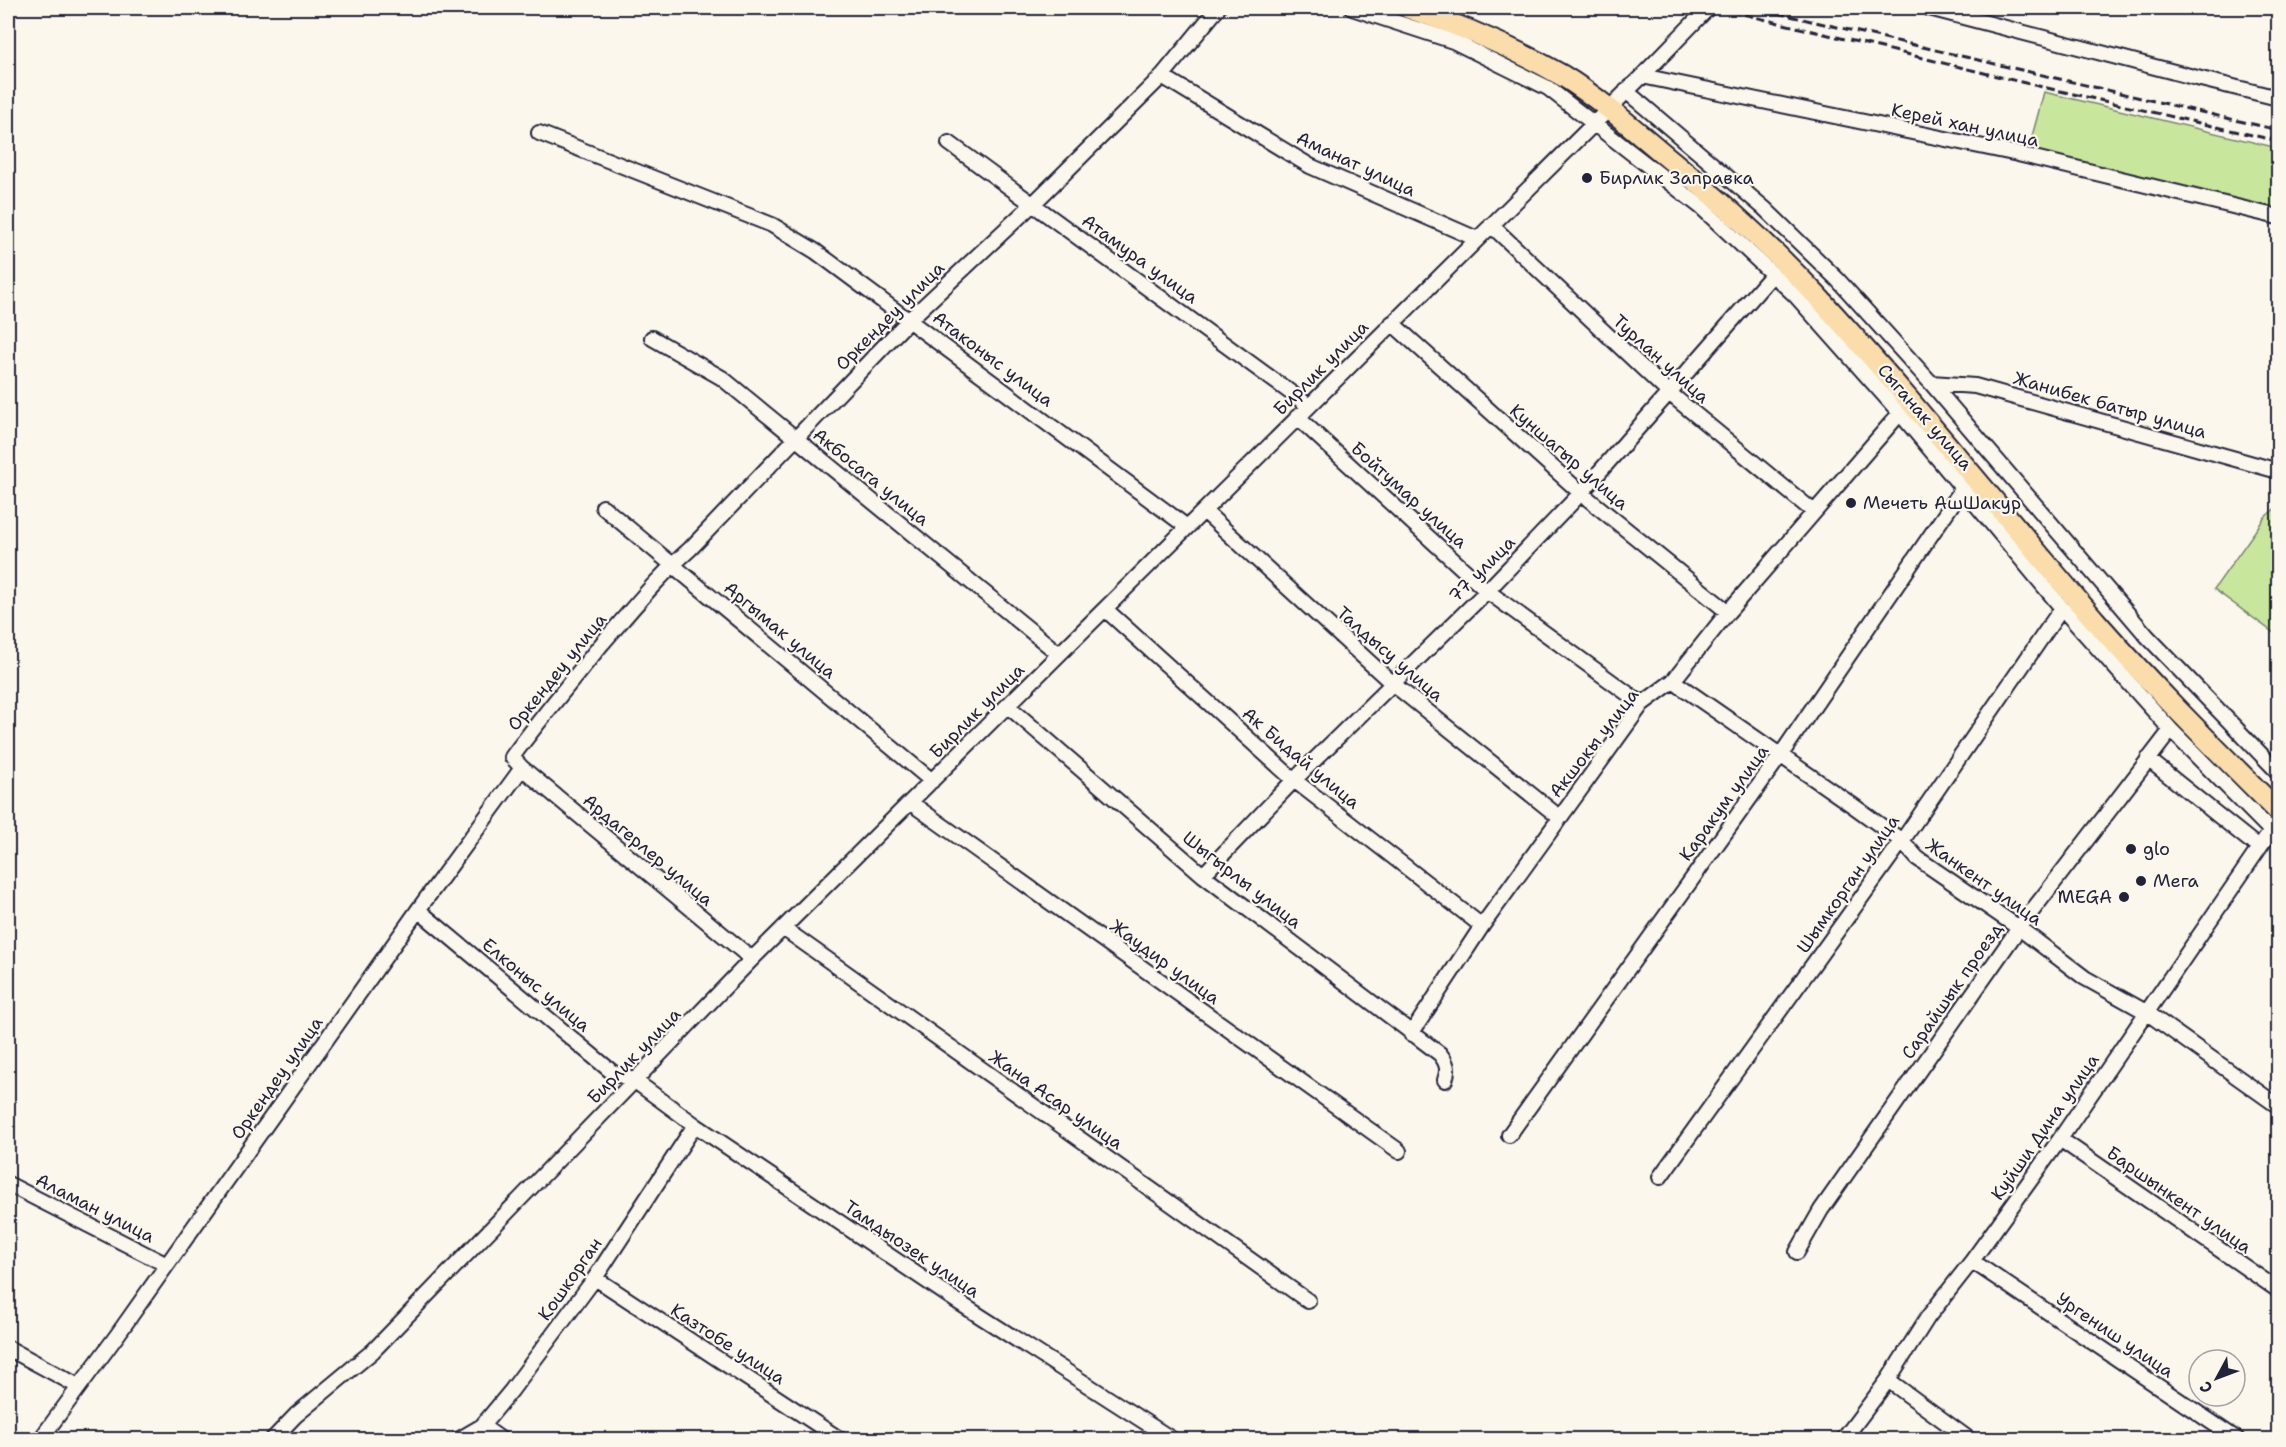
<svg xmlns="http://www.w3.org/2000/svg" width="2286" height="1447" viewBox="0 0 2286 1447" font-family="'Shantell Sans',sans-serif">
	<rect width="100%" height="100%" fill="#fbf7ec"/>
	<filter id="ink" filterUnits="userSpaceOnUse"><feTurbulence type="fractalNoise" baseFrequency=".0167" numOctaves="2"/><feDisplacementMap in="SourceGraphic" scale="12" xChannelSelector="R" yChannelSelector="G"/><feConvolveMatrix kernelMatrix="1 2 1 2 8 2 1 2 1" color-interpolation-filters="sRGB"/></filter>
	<g filter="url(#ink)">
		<!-- green -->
		<path fill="#c9e69d" stroke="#76846c" stroke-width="1.5" d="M2044 92 2278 148V214L2028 151Z
			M2278 506V636L2214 589 2265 517Z"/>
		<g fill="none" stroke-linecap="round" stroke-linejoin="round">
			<defs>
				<path id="minor" d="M1352 8 1453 41 1548 88 1701 207 1796 296 1900 413 2062 608 2171 730 2278 838
					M1929 8 2201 79 2278 98
					M1162 76 1310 166 1477 239
					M1642 76 2018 154 2278 217
					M1626 91 1764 208 1837 279 1931 383 2147 636 2278 772
					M539 133 772 225 815 251 1187 527
					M949 143 1309 406
					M1491 225 1668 392 1814 512
					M1392 323 1581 493 1728 612
					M652 338 722 378 1059 654
					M1931 383 1975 386 2278 471
					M1297 417 1487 591 1642 704
					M603 507 932 781
					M1204 511 1392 683 1559 817
					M1105 609 1294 780 1482 926
					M1673 681 1855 807 1902 841 1917 858 2019 928 2085 978 2146 1012 2278 1106
					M1008 706 1203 875 1440 1054C1447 1063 1449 1069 1445 1080
					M2148 759 2259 848
					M522 768 752 959
					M911 803 1399 1151
					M1203 875 1294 780 1487 591 1581 493 1773 274
					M418 910 612 1072 635 1081 695 1125 955 1300 1173 1440
					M783 928 1308 1301
					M1411 1034 1482 926 1642 704 1673 681 1728 612 1900 413
					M1509 1135 1780 756 1963 488
					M2060 1139 2278 1290
					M1660 1177 1902 841 2062 608
					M8 1184 167 1265
					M1797 1252 1821 1210 2019 928 2171 730
					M1972 1261 2238 1440
					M595 1278 841 1440
					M8 1348 78 1386
					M1888 1380 1970 1440
					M482 1426 502 1440
					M40 1440 118 1334 418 910 522 768 512 757C540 719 570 683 600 646 629 613 657 578 690 549L910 319 1034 203 1162 76 1218 8
					M272 1440 296 1415 373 1351 752 959 1642 76 1708 8
					M458 1440 482 1426 511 1391 595 1278 695 1125
					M1843 1440 1888 1380 1928 1317 1972 1261 2060 1139 2271 831"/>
				<path id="highway" d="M1409 8C1462 26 1514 48 1563 76 1602 100 1637 132 1672 161 1723 203 1772 248 1817 296 1915 402 2004 516 2099 625 2156 690 2217 750 2278 811"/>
			</defs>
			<!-- minor casing -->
			<use href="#minor" stroke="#22223b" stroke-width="18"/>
			<!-- highway casing -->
			<use href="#highway" stroke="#22223b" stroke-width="24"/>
			<!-- minor -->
			<use href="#minor" stroke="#fbf7ec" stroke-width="14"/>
			<!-- highway -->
			<use href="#highway" stroke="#fbddab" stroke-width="20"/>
			<!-- rail -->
			<path stroke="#22223b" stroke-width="3" stroke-dasharray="9 4.5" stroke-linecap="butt" d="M1718 8 2021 82 2278 141
				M1777 13 2278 130"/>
		</g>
	</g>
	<!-- markers -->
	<g fill="#22223b" stroke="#fbf7ec" stroke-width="2">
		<circle cx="1587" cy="178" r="6"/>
		<circle cx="1851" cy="503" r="6"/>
		<circle cx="2131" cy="849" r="6"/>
		<circle cx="2141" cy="881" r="6"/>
		<circle cx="2124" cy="897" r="6"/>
	</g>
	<g text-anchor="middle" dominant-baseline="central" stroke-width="4.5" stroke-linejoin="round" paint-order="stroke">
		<!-- street labels -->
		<g font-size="18" fill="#22223b" stroke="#fbf7ec">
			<text transform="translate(1965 125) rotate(12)">Керей хан улица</text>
			<text transform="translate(1356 164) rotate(25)">Аманат улица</text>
			<text transform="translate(1140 259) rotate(36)">Атамура улица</text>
			<text transform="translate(890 316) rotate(-45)">Оркендеу улица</text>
			<text transform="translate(993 359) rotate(37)">Атаконыс улица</text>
			<text transform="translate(1661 359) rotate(42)">Турлан улица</text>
			<text transform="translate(1321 368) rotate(-45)">Бирлик улица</text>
			<text transform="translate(2110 405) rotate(16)">Жанибек батыр улица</text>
			<text transform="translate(1925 417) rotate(49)">Сыганак улица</text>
			<text transform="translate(1569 457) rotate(41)">Куншагыр улица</text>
			<text transform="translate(871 477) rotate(39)">Акбосага улица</text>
			<text transform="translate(1409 495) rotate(42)">Бойтумар улица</text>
			<text transform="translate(1482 569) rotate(-45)">77 улица</text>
			<text transform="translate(780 630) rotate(40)">Аргымак улица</text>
			<text transform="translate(1390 654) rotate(41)">Талдысу улица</text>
			<text transform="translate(557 672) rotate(-51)">Оркендеу улица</text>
			<text transform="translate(977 711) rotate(-45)">Бирлик улица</text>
			<text transform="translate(1594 743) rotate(-52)">Акшокы улица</text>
			<text transform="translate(1301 758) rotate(40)">Ак Бидай улица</text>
			<text transform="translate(1724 803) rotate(-54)">Каракум улица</text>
			<text transform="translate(648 850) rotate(40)">Ардагерлер улица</text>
			<text transform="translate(1242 880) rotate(38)">Шыгырлы улица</text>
			<text transform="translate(1984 882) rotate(35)">Жанкент улица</text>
			<text transform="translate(1848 884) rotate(-55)">Шымкорган улица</text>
			<text transform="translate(1165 962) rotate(36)">Жаудир улица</text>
			<text transform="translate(536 985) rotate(40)">Елконыс улица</text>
			<text transform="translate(1952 991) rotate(-55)">Сарайшык проезд</text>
			<text transform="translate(634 1056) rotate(-46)">Бирлик улица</text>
			<text transform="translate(277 1078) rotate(-55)">Оркендеу улица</text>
			<text transform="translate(1056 1100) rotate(35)">Жана Асар улица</text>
			<text transform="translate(2045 1127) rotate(-55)">Куйши Дина улица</text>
			<text transform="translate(2179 1200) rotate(35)">Баршынкент улица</text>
			<text transform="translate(95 1208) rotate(27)">Аламан улица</text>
			<text transform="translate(912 1249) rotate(34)">Тамдыозек улица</text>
			<text transform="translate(570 1279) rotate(-55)">Кошкорган</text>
			<text transform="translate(2115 1335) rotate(34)">Ургениш улица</text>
			<text transform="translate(728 1344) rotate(33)">Казтобе улица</text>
		</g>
		<!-- poi labels -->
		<g font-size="18" fill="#22223b" stroke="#fbf7ec" text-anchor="start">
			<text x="1599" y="178">Бирлик Заправка</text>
			<text x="1863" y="503">Мечеть АшШакур</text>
			<text x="2143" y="849">glo</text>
			<text x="2153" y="881">Мега</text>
			<text x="2112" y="897" text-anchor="end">MEGA</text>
		</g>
	</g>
	<!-- margin -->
	<rect width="2286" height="1447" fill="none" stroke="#fbf7ec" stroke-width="30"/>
	<rect x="15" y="15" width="2256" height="1417" fill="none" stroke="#22223b" stroke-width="2" filter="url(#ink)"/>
	<!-- north arrow -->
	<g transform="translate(2217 1378) rotate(229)"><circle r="28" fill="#fbf7ec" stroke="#a4a2a5" stroke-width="1.5"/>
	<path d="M0-4.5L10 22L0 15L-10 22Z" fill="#22223b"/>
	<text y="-9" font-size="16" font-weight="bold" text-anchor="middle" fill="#22223b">С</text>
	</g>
</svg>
